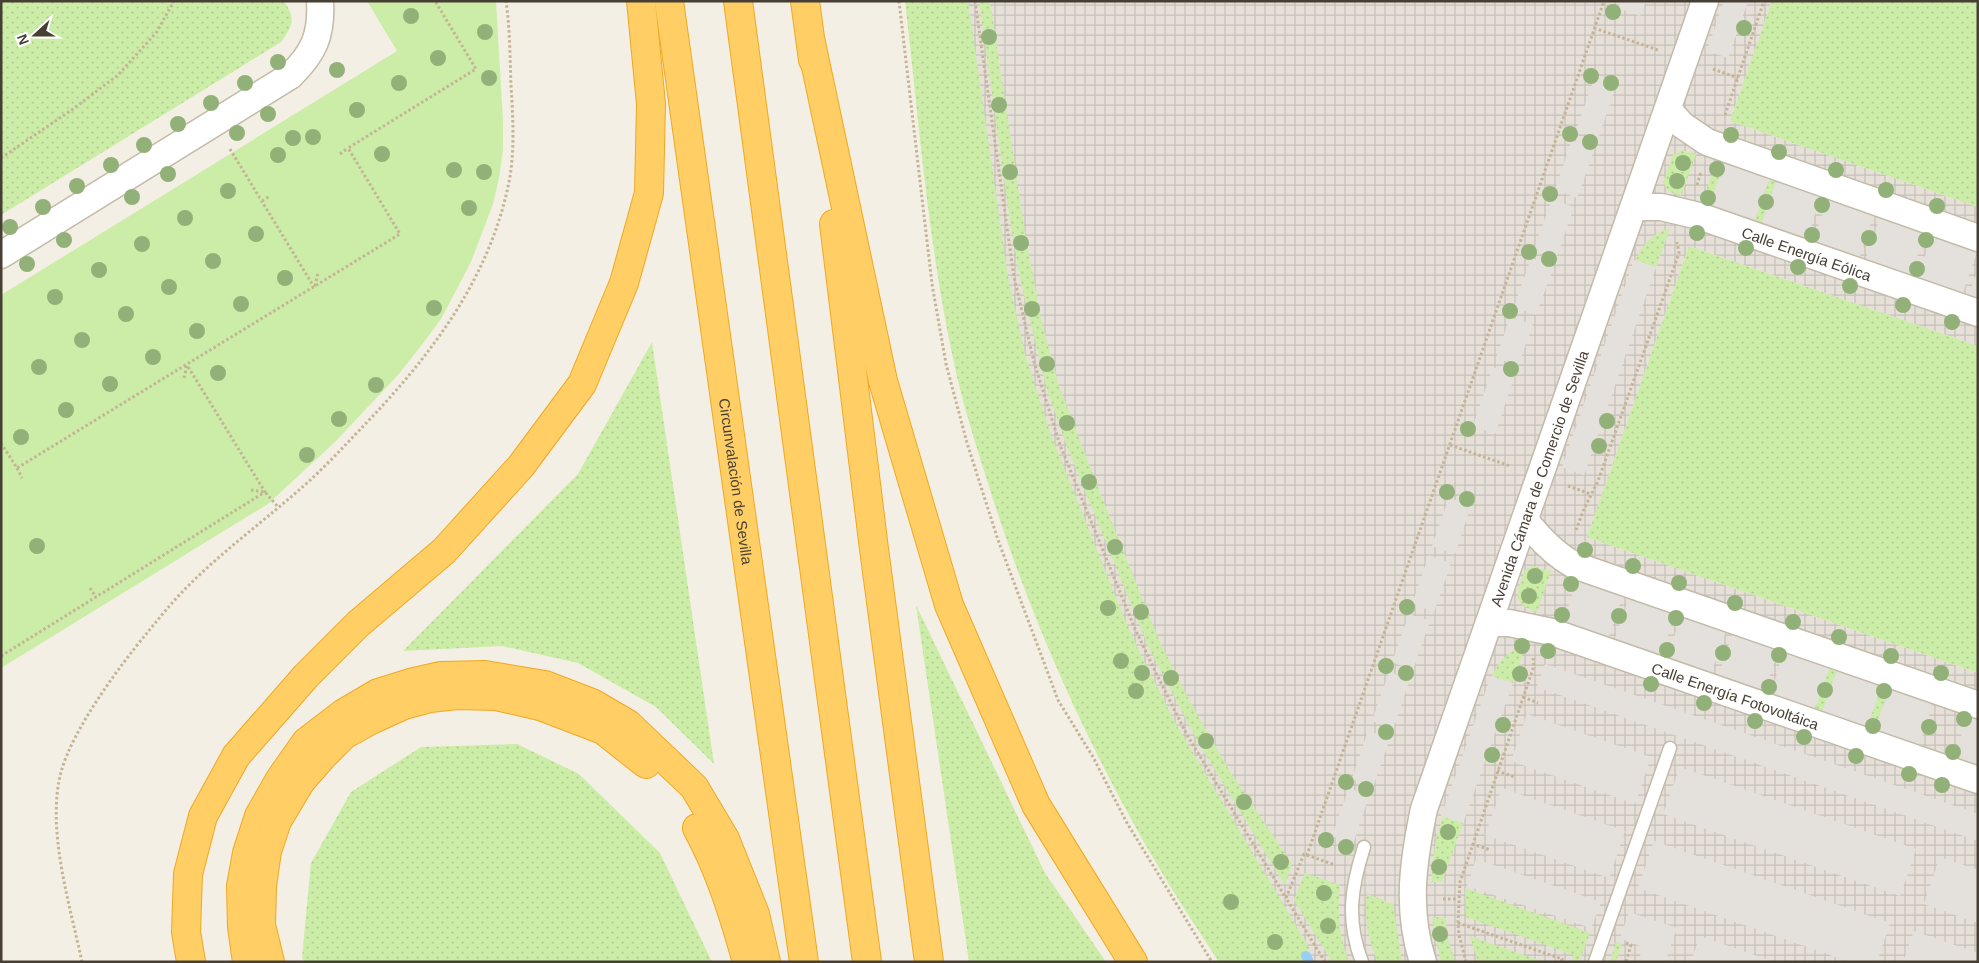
<svg xmlns="http://www.w3.org/2000/svg" width="1979" height="963" viewBox="0 0 1979 963" font-family="Arial,sans-serif">
	<defs>
		<pattern id="industrial-grid" width="8" height="8" patternUnits="userSpaceOnUse" patternTransform="scale(1.25)"><rect width="8" height="8" fill="#e6e0d9"/><path d="M0 4h8M4 0v8" fill="none" stroke="#c7c1bb"/></pattern>
		<pattern id="grass-dots" width="8" height="8" patternUnits="userSpaceOnUse" patternTransform="scale(1.25)"><rect width="8" height="8" fill="#cceda7"/><path d="M2 2h.1M6 6h.1" fill="none" stroke="#b1cc90" stroke-width="1.8" stroke-linecap="round"/></pattern>
	</defs>
	<rect width="100%" height="100%" fill="#f4efe4"/>
	<!-- industrial -->
	<path fill="url(#industrial-grid)" d="M912 1H1772L1730 121 1978 207V346L1689 246 1587 537 1978 673V962H1228L1171 874Z"/>
	<!-- grass -->
	<path fill="url(#grass-dots)" d="M1 1H284C296 19 293 25 281 42L1 215Z
		M905 1H968L1008 277 1025 354 1051 435 1123 615 1138 649 1177 726 1310 949 1302 954 1306 962H1219C1188 915 1157 867 1130 817 1071 710 1022 594 986 477 974 439 962 401 954 363 928 244 919 122 905 1Z
		M979 1H990L1025 233 1041 319 1058 383 1097 485 1158 638 1190 702 1231 773 1292 864 1285 885 1198 742 1149 648 1066 444 1046 386 1021 283 1011 227Z
		M1772 1H1978V207L1730 121Z
		M1682 150 1696 154 1681 196 1668 191 1663 182 1673 155Z
		M1716 162 1724 164 1710 205 1702 202Z
		M1769 180 1776 183 1762 223 1755 221Z
		M1670 228 1656 267 1636 260C1643 243 1652 234 1670 228Z
		M1689 246 1978 346V673L1587 537Z
		M652 342 714 764 656 707 578 663 502 646 403 651 578 474Z
		M1532 566 1551 571 1537 612C1510 603 1517 593 1525 570Z
		M916 605 1045 873 1106 962H969Z
		M1525 646 1513 683 1492 676C1500 660 1508 651 1525 646Z
		M1829 669 1836 671 1823 711 1815 709Z
		M1881 687 1889 690 1874 730 1867 727Z
		M517 744 579 774 660 853 712 962H304L302 957 311 863 351 792 421 747Z
		M1443 816 1463 823 1442 882H1431L1436 839Z
		M1305 873 1340 885C1337 913 1339 936 1349 962H1332L1294 900Z
		M1465 888 1590 933 1579 962H1571L1574 955 1466 917Z
		M1367 894 1393 904 1402 962H1378C1368 940 1364 918 1367 894Z
		M1432 917 1446 918 1447 935 1455 962H1441Z
		M1470 936 1544 962H1478Z
		M1616 942 1622 944 1616 962H1610Z"/>
	<!-- park -->
	<path fill="#cceda7" d="M367 1H496L503 121V150L499 178 493 204 471 262 441 319 421 346 398 375 335 442 268 504 1 668V295L397 51Z"/>
	<!-- parking -->
	<path fill="#e4e1dd" d="M1620 1H1646L1640 16 1618 8Z
		M1724 1H1748L1728 58 1707 51Z
		M1593 81 1615 89 1598 139 1576 131Z
		M1572 140 1595 148 1577 198 1555 190Z
		M1724 163 1769 179 1754 223 1709 207Z
		M1776 181 1821 197 1806 241 1761 225Z
		M1552 199 1574 207 1557 256 1534 249Z
		M1827 199 1873 215 1859 259 1813 243Z
		M1880 218 1925 233 1910 277 1865 261Z
		M1932 236 1977 252 1962 295 1917 279Z
		M1531 258 1554 266 1536 315 1514 307Z
		M1634 260 1656 267 1584 475 1562 467Z
		M1978 269V300L1968 297Z
		M1510 317 1533 325 1518 365 1496 358Z
		M1493 367 1515 375 1495 434 1473 426Z
		M1449 498 1471 505 1455 554 1432 546Z
		M1429 555 1451 563 1434 612 1412 604Z
		M1577 579 1623 595 1608 639 1563 623Z
		M1629 597 1675 613 1661 657 1614 641Z
		M1409 614 1430 621 1413 670 1392 662Z
		M1681 615 1726 631 1711 674 1667 659Z
		M1733 633 1779 649 1764 692 1718 677Z
		M1783 651 1830 667 1814 710 1771 695Z
		M1545 664 1978 814V841L1537 687Z
		M1837 669 1882 685 1867 728 1822 713Z
		M1389 672 1410 679 1393 729 1372 721Z
		M1491 676 1513 683 1463 823 1441 816Z
		M1890 688 1933 703 1919 746 1874 731Z
		M1527 714 1651 757 1635 804 1511 761Z
		M1968 715 1978 719V767L1954 758Z
		M1368 731 1390 738 1373 787 1352 779Z
		M1680 767 1916 849 1900 896 1663 814Z
		M1349 788 1369 796 1353 844 1332 836Z
		M1502 788 1625 831 1609 878 1485 835Z
		M1654 841 1890 923 1877 962H1850L1638 888Z
		M1940 857 1978 870V923L1924 904Z
		M1476 859 1601 902 1591 928 1467 886Z
		M1629 912 1677 928 1665 962H1638L1643 947 1620 938Z
		M1914 931 1978 953V962H1903Z
		M1700 936 1774 962H1691Z"/>
	<g fill="none" stroke-linecap="round" stroke-linejoin="round">
		<!-- stream -->
		<path stroke="#98cff8" stroke-width="10" d="M1306 956 1309 962"/>
		<defs>
			<path id="lane" d="M1362 962C1346 920 1351 888 1364 847
				M1595 962 1670 748"/>
			<g id="street">
				<path d="M1668 109 1682 125 1707 142 1978 238"/>
				<path id="s1" d="M1634 207H1661L1699 216 1978 313"/>
				<path d="M1 255 290 76C314 53 322 35 320 1"/>
				<path d="M1525 520C1539 538 1554 554 1574 565L1978 705"/>
				<path id="s2" d="M1489 623H1509L1552 632 1978 780"/>
				<path id="s3" d="M1423 962C1406 910 1413 861 1424 809L1705 1"/>
			</g>
			<g id="highway">
				<path id="s4" d="M669 1 804 962"/>
				<path d="M738 1 867 962"/>
				<path d="M805 1 813 60"/>
				<path d="M811 43 883 381 949 605 1036 805 1133 962"/>
				<path d="M834 224 874 549 929 962"/>
				<path d="M697 828C720 870 734 916 747 962"/>
				<path d="M191 962 186 932 188 874 203 816 236 756 306 676 358 624 444 551 521 466 582 384 624 283 649 193 651 104 641 1"/>
				<path d="M247 962 242 927 241 886 247 853 259 816 280 779 306 742 344 713 378 693 410 683 441 676 485 675 545 685 592 703 628 724 694 787 725 839 755 914 766 962"/>
				<path d="M270 962 261 925 262 886 267 851 277 821 301 781 322 757 344 735 371 720 404 705 430 698 457 695 496 696 540 706 603 730 646 764"/>
			</g>
		</defs>
		<!-- lane casing -->
		<use href="#lane" stroke="#c3baa8" stroke-width="15"/>
		<!-- street casing -->
		<use href="#street" stroke="#c3baa8" stroke-width="29"/>
		<!-- highway casing -->
		<use href="#highway" stroke="#efa823" stroke-width="30"/>
		<!-- path -->
		<path stroke="#c4b495" stroke-width="3" stroke-dasharray="2.5 2.5" stroke-linecap="butt" d="M899 1 932 284 946 364 967 443 998 540 1058 700 1093 757 1127 823 1212 962
			M975 1 1014 277 1034 362 1060 445 1135 629 1157 675 1187 735 1286 898
			M1594 28 1658 50
			M1713 69 1738 78
			M1725 115 1764 1
			M230 149 314 287
			M340 154 348 148
			M1 158 73 109 118 75 156 33 174 1
			M1697 185 1701 172
			M262 201 270 196
			M315 286 318 273
			M184 378 187 365
			M1 443 17 468 400 234 348 148 476 69 435 1
			M1450 445 1510 466
			M17 468 22 478
			M1568 486 1591 494
			M251 490 265 492 278 507
			M1576 530 1584 509 1598 481 1679 253 1677 242
			M90 588 96 597
			M1 656 265 492 187 365
			M1523 697 1538 703
			M1497 771 1515 777
			M1472 844 1491 850
			M1307 855 1335 865
			M1443 899H1458
			M1458 923 1562 959 1561 962
			M1626 943 1631 945 1626 962
			M82 962C70 905 46 829 61 772 73 729 118 668 147 633 160 617 173 601 188 586 225 549 268 518 307 483 330 462 350 440 371 418 435 350 490 276 509 182 515 151 513 117 511 86 510 58 510 29 506 1
			M1325 962 1286 898 1304 854 1307 855 1604 1
			M1466 962 1459 935 1458 923 1460 882 1534 666 1533 658"/>
		<!-- lane -->
		<use href="#lane" stroke="#fff" stroke-width="12"/>
		<!-- street -->
		<use href="#street" stroke="#fff" stroke-width="26"/>
		<!-- highway -->
		<use href="#highway" stroke="#ffce64" stroke-width="28"/>
	</g>
	<!-- trees -->
	<g fill="#92b178">
		<circle cx="1613" cy="12" r="8"/>
		<circle cx="411" cy="16" r="8"/>
		<circle cx="1744" cy="28" r="8"/>
		<circle cx="485" cy="32" r="8"/>
		<circle cx="989" cy="37" r="8"/>
		<circle cx="438" cy="58" r="8"/>
		<circle cx="278" cy="62" r="8"/>
		<circle cx="337" cy="70" r="8"/>
		<circle cx="1591" cy="76" r="8"/>
		<circle cx="489" cy="78" r="8"/>
		<circle cx="245" cy="83" r="8"/>
		<circle cx="399" cy="83" r="8"/>
		<circle cx="1611" cy="83" r="8"/>
		<circle cx="211" cy="103" r="8"/>
		<circle cx="999" cy="105" r="8"/>
		<circle cx="357" cy="110" r="8"/>
		<circle cx="268" cy="114" r="8"/>
		<circle cx="178" cy="124" r="8"/>
		<circle cx="237" cy="133" r="8"/>
		<circle cx="1570" cy="134" r="8"/>
		<circle cx="1731" cy="135" r="8"/>
		<circle cx="313" cy="137" r="8"/>
		<circle cx="293" cy="138" r="8"/>
		<circle cx="1590" cy="142" r="8"/>
		<circle cx="144" cy="145" r="8"/>
		<circle cx="1779" cy="152" r="8"/>
		<circle cx="382" cy="154" r="8"/>
		<circle cx="278" cy="155" r="8"/>
		<circle cx="1683" cy="163" r="8"/>
		<circle cx="111" cy="165" r="8"/>
		<circle cx="1717" cy="169" r="8"/>
		<circle cx="454" cy="170" r="8"/>
		<circle cx="1836" cy="170" r="8"/>
		<circle cx="484" cy="172" r="8"/>
		<circle cx="1010" cy="172" r="8"/>
		<circle cx="168" cy="174" r="8"/>
		<circle cx="1677" cy="181" r="8"/>
		<circle cx="77" cy="186" r="8"/>
		<circle cx="1886" cy="190" r="8"/>
		<circle cx="228" cy="191" r="8"/>
		<circle cx="1550" cy="194" r="8"/>
		<circle cx="132" cy="197" r="8"/>
		<circle cx="1708" cy="198" r="8"/>
		<circle cx="1766" cy="202" r="8"/>
		<circle cx="1822" cy="205" r="8"/>
		<circle cx="1937" cy="206" r="8"/>
		<circle cx="43" cy="207" r="8"/>
		<circle cx="469" cy="208" r="8"/>
		<circle cx="185" cy="218" r="8"/>
		<circle cx="10" cy="227" r="8"/>
		<circle cx="1697" cy="233" r="8"/>
		<circle cx="256" cy="234" r="8"/>
		<circle cx="1812" cy="235" r="8"/>
		<circle cx="1869" cy="238" r="8"/>
		<circle cx="64" cy="240" r="8"/>
		<circle cx="1926" cy="240" r="8"/>
		<circle cx="1021" cy="243" r="8"/>
		<circle cx="142" cy="244" r="8"/>
		<circle cx="1746" cy="248" r="8"/>
		<circle cx="1529" cy="252" r="8"/>
		<circle cx="1549" cy="259" r="8"/>
		<circle cx="213" cy="261" r="8"/>
		<circle cx="27" cy="264" r="8"/>
		<circle cx="1798" cy="267" r="8"/>
		<circle cx="1917" cy="269" r="8"/>
		<circle cx="99" cy="270" r="8"/>
		<circle cx="285" cy="278" r="8"/>
		<circle cx="1850" cy="286" r="8"/>
		<circle cx="169" cy="287" r="8"/>
		<circle cx="55" cy="297" r="8"/>
		<circle cx="241" cy="304" r="8"/>
		<circle cx="1903" cy="305" r="8"/>
		<circle cx="434" cy="308" r="8"/>
		<circle cx="1032" cy="309" r="8"/>
		<circle cx="1510" cy="311" r="8"/>
		<circle cx="126" cy="314" r="8"/>
		<circle cx="1952" cy="322" r="8"/>
		<circle cx="197" cy="331" r="8"/>
		<circle cx="82" cy="340" r="8"/>
		<circle cx="153" cy="357" r="8"/>
		<circle cx="1047" cy="364" r="8"/>
		<circle cx="39" cy="367" r="8"/>
		<circle cx="1511" cy="369" r="8"/>
		<circle cx="218" cy="373" r="8"/>
		<circle cx="110" cy="384" r="8"/>
		<circle cx="376" cy="385" r="8"/>
		<circle cx="66" cy="410" r="8"/>
		<circle cx="339" cy="419" r="8"/>
		<circle cx="1607" cy="421" r="8"/>
		<circle cx="1067" cy="423" r="8"/>
		<circle cx="1468" cy="429" r="8"/>
		<circle cx="21" cy="437" r="8"/>
		<circle cx="1599" cy="446" r="8"/>
		<circle cx="307" cy="455" r="8"/>
		<circle cx="1089" cy="482" r="8"/>
		<circle cx="1447" cy="492" r="8"/>
		<circle cx="1467" cy="499" r="8"/>
		<circle cx="37" cy="546" r="8"/>
		<circle cx="1115" cy="547" r="8"/>
		<circle cx="1585" cy="550" r="8"/>
		<circle cx="1633" cy="566" r="8"/>
		<circle cx="1535" cy="576" r="8"/>
		<circle cx="1679" cy="583" r="8"/>
		<circle cx="1571" cy="584" r="8"/>
		<circle cx="1529" cy="596" r="8"/>
		<circle cx="1735" cy="603" r="8"/>
		<circle cx="1407" cy="607" r="8"/>
		<circle cx="1108" cy="608" r="8"/>
		<circle cx="1141" cy="612" r="8"/>
		<circle cx="1562" cy="615" r="8"/>
		<circle cx="1619" cy="616" r="8"/>
		<circle cx="1676" cy="618" r="8"/>
		<circle cx="1793" cy="622" r="8"/>
		<circle cx="1839" cy="637" r="8"/>
		<circle cx="1522" cy="646" r="8"/>
		<circle cx="1667" cy="650" r="8"/>
		<circle cx="1548" cy="651" r="8"/>
		<circle cx="1723" cy="653" r="8"/>
		<circle cx="1779" cy="655" r="8"/>
		<circle cx="1891" cy="656" r="8"/>
		<circle cx="1121" cy="661" r="8"/>
		<circle cx="1386" cy="666" r="8"/>
		<circle cx="1142" cy="673" r="8"/>
		<circle cx="1406" cy="673" r="8"/>
		<circle cx="1941" cy="673" r="8"/>
		<circle cx="1520" cy="674" r="8"/>
		<circle cx="1171" cy="678" r="8"/>
		<circle cx="1651" cy="684" r="8"/>
		<circle cx="1769" cy="687" r="8"/>
		<circle cx="1825" cy="690" r="8"/>
		<circle cx="1136" cy="691" r="8"/>
		<circle cx="1884" cy="691" r="8"/>
		<circle cx="1704" cy="703" r="8"/>
		<circle cx="1964" cy="719" r="8"/>
		<circle cx="1755" cy="721" r="8"/>
		<circle cx="1503" cy="725" r="8"/>
		<circle cx="1873" cy="726" r="8"/>
		<circle cx="1929" cy="727" r="8"/>
		<circle cx="1386" cy="732" r="8"/>
		<circle cx="1804" cy="737" r="8"/>
		<circle cx="1206" cy="741" r="8"/>
		<circle cx="1953" cy="752" r="8"/>
		<circle cx="1492" cy="755" r="8"/>
		<circle cx="1856" cy="756" r="8"/>
		<circle cx="1909" cy="774" r="8"/>
		<circle cx="1346" cy="782" r="8"/>
		<circle cx="1942" cy="785" r="8"/>
		<circle cx="1366" cy="789" r="8"/>
		<circle cx="1244" cy="802" r="8"/>
		<circle cx="1448" cy="832" r="8"/>
		<circle cx="1326" cy="840" r="8"/>
		<circle cx="1346" cy="847" r="8"/>
		<circle cx="1281" cy="862" r="8"/>
		<circle cx="1439" cy="867" r="8"/>
		<circle cx="1324" cy="893" r="8"/>
		<circle cx="1231" cy="902" r="8"/>
		<circle cx="1328" cy="926" r="8"/>
		<circle cx="1440" cy="934" r="8"/>
		<circle cx="1275" cy="942" r="8"/>
	</g>
	<g text-anchor="middle" dominant-baseline="central" stroke-width="5" stroke-linejoin="round" paint-order="stroke">
		<!-- street labels -->
		<g font-size="15" fill="#473f33" stroke="#fff">
			<text stroke="none"><textPath href="#s1" startOffset="180">Calle Energía Eólica</textPath></text>
			<text stroke="none"><textPath href="#s3" startOffset="505">Avenida Cámara de Comercio de Sevilla</textPath></text>
			<text stroke="none"><textPath href="#s4" startOffset="485">Circunvalación de Sevilla</textPath></text>
			<text stroke="none"><textPath href="#s2" startOffset="258">Calle Energía Fotovoltáica</textPath></text>
		</g>
	</g>
	<!-- border -->
	<rect width="1979" height="963" fill="none" stroke="#473f33" stroke-width="5"/>
	<!-- north arrow -->
	<g transform="translate(35 35) rotate(249)" stroke="#ffffff" stroke-width="4" paint-order="stroke">
	<path d="M0-4L9 19L0 12L-9 19Z" fill="#473f33"/>
	<text y="-8" font-size="14" font-weight="bold" text-anchor="middle" fill="#473f33">N</text>
	</g>
</svg>
